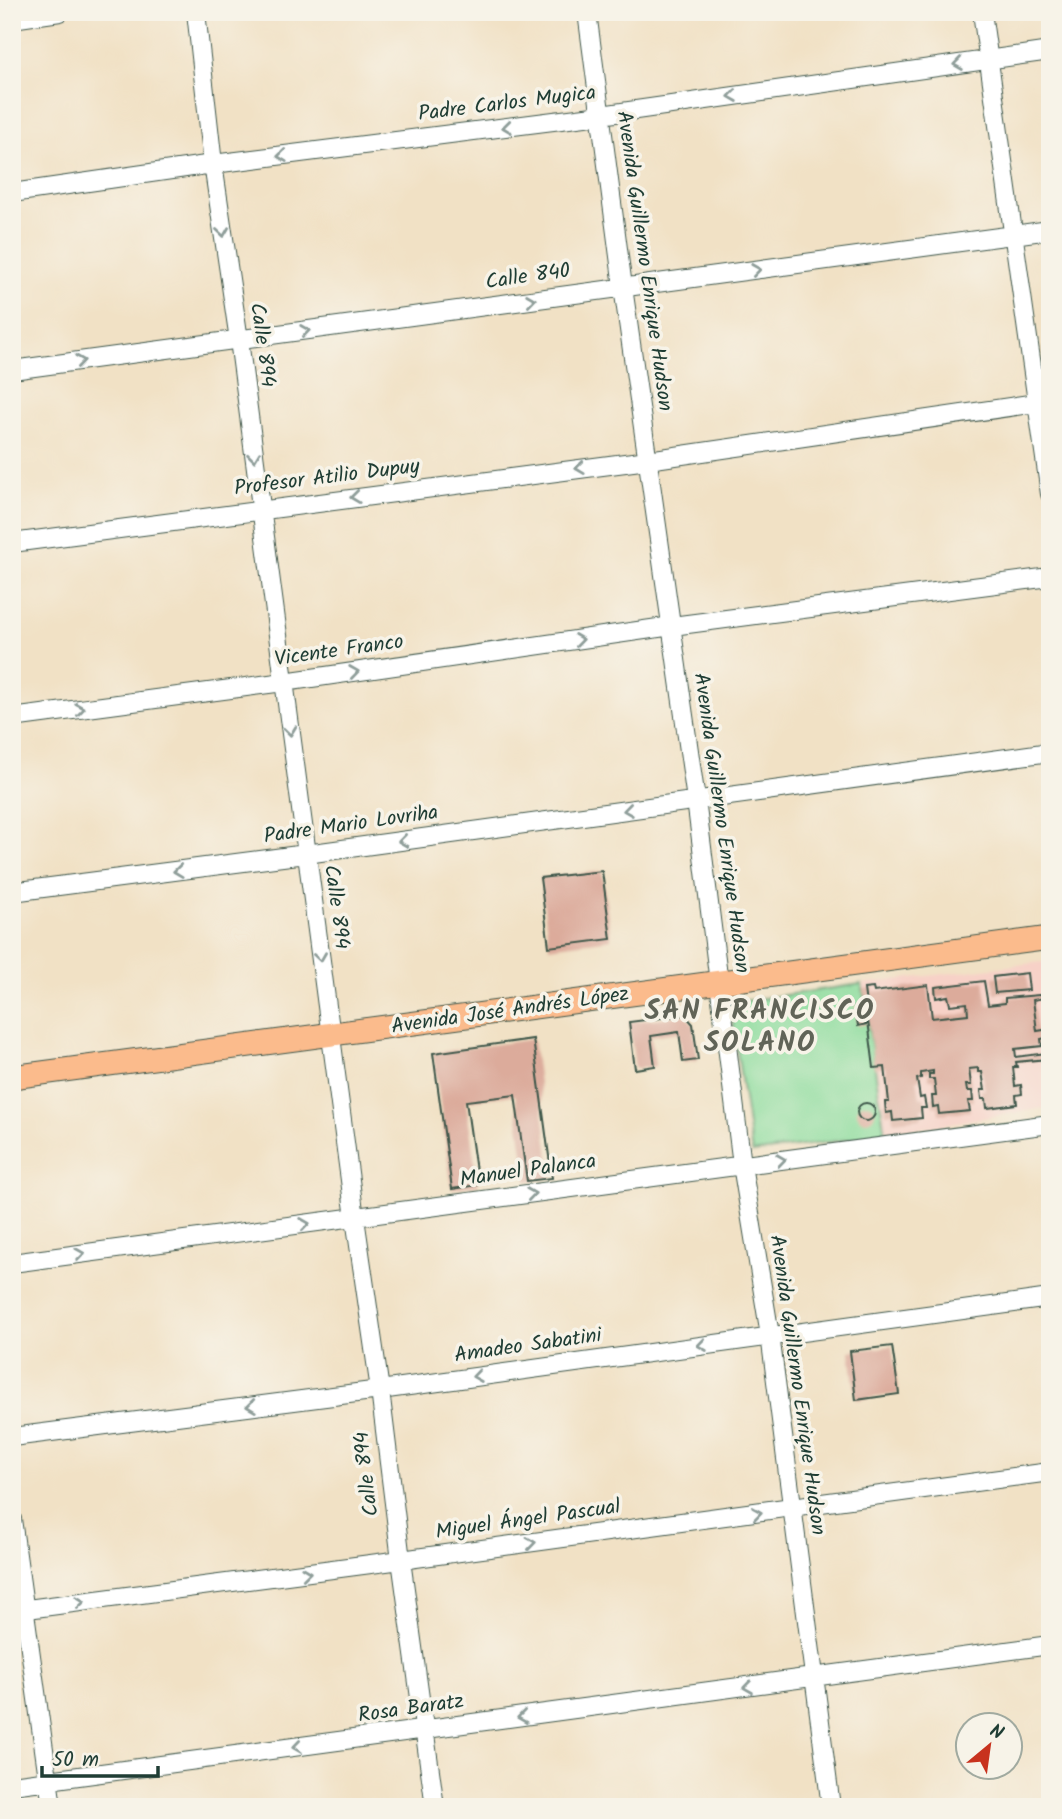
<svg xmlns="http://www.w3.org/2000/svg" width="1062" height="1819" viewBox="0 0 1062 1819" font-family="Kalam,sans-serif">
	<rect width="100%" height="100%" fill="#f7f3e8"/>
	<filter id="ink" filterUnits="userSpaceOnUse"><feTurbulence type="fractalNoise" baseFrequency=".0143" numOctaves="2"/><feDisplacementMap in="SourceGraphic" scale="14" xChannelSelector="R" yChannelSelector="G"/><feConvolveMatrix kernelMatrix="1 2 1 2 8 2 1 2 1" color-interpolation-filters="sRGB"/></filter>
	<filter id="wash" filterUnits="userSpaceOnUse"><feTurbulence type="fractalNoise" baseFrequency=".00686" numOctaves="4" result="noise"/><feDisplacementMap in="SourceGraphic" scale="28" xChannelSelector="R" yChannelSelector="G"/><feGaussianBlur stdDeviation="1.57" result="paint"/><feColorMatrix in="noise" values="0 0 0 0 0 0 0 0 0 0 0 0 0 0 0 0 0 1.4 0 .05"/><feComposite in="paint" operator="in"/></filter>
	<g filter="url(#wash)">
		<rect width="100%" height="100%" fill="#f1e1c5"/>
		<!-- built -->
		<path fill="#f7d1c7" d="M1050 961V1107L885 1134 862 984Z"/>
		<!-- green -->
		<path fill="#8bdc9c" stroke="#558c68" stroke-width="2" d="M862 984 885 1134 752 1153 730 1003Z"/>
		<g id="blocks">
			<!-- building -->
			<path fill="#dcab9b" d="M602 871 611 939 549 947 540 878Z
				M1027 973 1029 990 995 993 993 977Z
				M984 981 988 1005 1005 1003V998L1050 994V1027H1048L1044 998 1033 1000 1037 1031 1050 1029V1037L1041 1039 1042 1046 1015 1049 1016 1057 1046 1053 1047 1059 1016 1062 1017 1067H1013L1015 1086 1021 1085 1022 1094 1016 1095 1017 1104 987 1108 986 1099H982L981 1090H985L982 1072H978V1068L969 1069 971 1085H966L967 1091H972L973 1101H968L970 1111 939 1114 938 1106 933 1107 932 1096H936L934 1079H929V1074H933V1071L921 1073V1078L917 1079 920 1098 924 1097 926 1108H921L922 1118 893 1121 892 1112 886 1113 885 1102H889L885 1067 874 1068 864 989 873 988 874 992 928 985 932 1018 968 1014 967 1003 950 1005 948 996 936 998 935 987Z
				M864 1004 867 1024 858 1026 855 1006Z
				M685 1015 693 1024 698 1060 683 1062 679 1032 651 1036 655 1066 635 1069 629 1022Z
				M533 1039 552 1178 527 1181 515 1095 466 1101 478 1185 452 1189 433 1053Z
				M857 1112a9 9 0 1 1 18 0a9 9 0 1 1-18 0Z
				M892 1346 899 1394 856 1400 850 1351Z"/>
		</g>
	</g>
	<g filter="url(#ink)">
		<use href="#blocks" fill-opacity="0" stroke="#3e564a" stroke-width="2"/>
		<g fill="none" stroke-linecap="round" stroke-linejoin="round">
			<defs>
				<path id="minor" d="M196 12 213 164 239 340 355 1218 380 1390 401 1560 435 1807
					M587 12 623 287 696 800 742 1165 770 1335 831 1807
					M982 12 1050 494
					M12 19 60 12
					M12 193 213 164 601 115 1050 51
					M12 370 1050 230
					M12 543 648 460 1050 401
					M12 718 284 682 672 626 1050 577
					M12 892 306 854 1050 752
					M12 1263 1050 1124
					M12 1437 380 1390 1050 1298
					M12 1519 52 1807
					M12 1611 401 1560 1050 1472
					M12 1785 1050 1645"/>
				<path id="major" d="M12 1077 1050 938"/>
			</defs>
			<!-- minor casing -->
			<use href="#minor" stroke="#3e564a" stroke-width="20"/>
			<!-- major casing -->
			<use href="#major" stroke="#3e564a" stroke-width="25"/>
			<!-- minor -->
			<use href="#minor" stroke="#fff" stroke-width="18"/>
			<!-- major -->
			<use href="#major" stroke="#fbbb8c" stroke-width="23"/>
		</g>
		<!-- one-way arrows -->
		<defs><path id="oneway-chevron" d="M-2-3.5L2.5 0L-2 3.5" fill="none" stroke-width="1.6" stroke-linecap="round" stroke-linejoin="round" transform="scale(1.75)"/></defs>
		<g stroke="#8f9e9a">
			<use href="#oneway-chevron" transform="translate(958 64) rotate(172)"/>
			<use href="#oneway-chevron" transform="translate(733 96) rotate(172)"/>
			<use href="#oneway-chevron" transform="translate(507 127) rotate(173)"/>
			<use href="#oneway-chevron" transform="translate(282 156) rotate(173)"/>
			<use href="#oneway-chevron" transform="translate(223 232) rotate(82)"/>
			<use href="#oneway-chevron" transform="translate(756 270) rotate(-8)"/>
			<use href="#oneway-chevron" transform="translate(531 300) rotate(-8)"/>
			<use href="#oneway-chevron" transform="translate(305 331) rotate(-8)"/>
			<use href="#oneway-chevron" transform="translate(80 361) rotate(-8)"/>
			<use href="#oneway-chevron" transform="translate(254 457) rotate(83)"/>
			<use href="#oneway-chevron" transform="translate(580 468) rotate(173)"/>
			<use href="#oneway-chevron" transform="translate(355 497) rotate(173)"/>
			<use href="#oneway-chevron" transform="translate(579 640) rotate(-8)"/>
			<use href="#oneway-chevron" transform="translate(354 672) rotate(-8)"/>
			<use href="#oneway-chevron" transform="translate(80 709) rotate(-8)"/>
			<use href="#oneway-chevron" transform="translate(290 731) rotate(83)"/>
			<use href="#oneway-chevron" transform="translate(628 810) rotate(172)"/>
			<use href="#oneway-chevron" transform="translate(403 841) rotate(172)"/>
			<use href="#oneway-chevron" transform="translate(178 871) rotate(173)"/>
			<use href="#oneway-chevron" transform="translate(320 957) rotate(82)"/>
			<use href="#oneway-chevron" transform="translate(781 1160) rotate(-8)"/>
			<use href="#oneway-chevron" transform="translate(531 1194) rotate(-8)"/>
			<use href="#oneway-chevron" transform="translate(305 1224) rotate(-8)"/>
			<use href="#oneway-chevron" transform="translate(80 1254) rotate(-8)"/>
			<use href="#oneway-chevron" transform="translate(702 1345) rotate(172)"/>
			<use href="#oneway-chevron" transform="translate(477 1376) rotate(172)"/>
			<use href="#oneway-chevron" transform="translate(251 1406) rotate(173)"/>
			<use href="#oneway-chevron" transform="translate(757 1513) rotate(-8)"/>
			<use href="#oneway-chevron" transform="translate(531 1543) rotate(-8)"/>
			<use href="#oneway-chevron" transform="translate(306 1573) rotate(-7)"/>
			<use href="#oneway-chevron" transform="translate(80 1602) rotate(-7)"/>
			<use href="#oneway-chevron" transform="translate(748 1687) rotate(172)"/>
			<use href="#oneway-chevron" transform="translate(522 1717) rotate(172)"/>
			<use href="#oneway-chevron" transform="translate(297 1747) rotate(172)"/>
		</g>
	</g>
	<g text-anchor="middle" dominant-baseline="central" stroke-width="7" stroke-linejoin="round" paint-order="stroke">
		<!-- street labels -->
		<g font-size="21" fill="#1f3d34" stroke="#f7f3e8">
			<text transform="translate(507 104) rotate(-7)">Padre Carlos Mugica</text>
			<text transform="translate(644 261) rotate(82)">Avenida Guillermo Enrique Hudson</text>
			<text transform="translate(528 277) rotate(-8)">Calle 840</text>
			<text transform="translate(262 345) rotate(82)">Calle 894</text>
			<text transform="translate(327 478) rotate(-7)">Profesor Atilio Dupuy</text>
			<text transform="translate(339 651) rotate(-8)">Vicente Franco</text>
			<text transform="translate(721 823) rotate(82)">Avenida Guillermo Enrique Hudson</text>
			<text transform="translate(351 825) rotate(-8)">Padre Mario Lovriha</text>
			<text transform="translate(336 907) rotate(82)">Calle 894</text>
			<text transform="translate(510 1011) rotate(-8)">Avenida José Andrés López</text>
			<text transform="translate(528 1171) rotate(-8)">Manuel Palanca</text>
			<text transform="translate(528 1346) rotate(-8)">Amadeo Sabatini</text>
			<text transform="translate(797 1385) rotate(82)">Avenida Guillermo Enrique Hudson</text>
			<text transform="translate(367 1474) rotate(-97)">Calle 894</text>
			<text transform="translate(528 1520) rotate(-8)">Miguel Ángel Pascual</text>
			<text transform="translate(411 1709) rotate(-8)">Rosa Baratz</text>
		</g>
		<!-- district labels -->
		<g font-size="28" font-weight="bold" letter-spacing="2" fill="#616458" stroke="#f7f3e8">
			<text x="760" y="1011">SAN FRANCISCO<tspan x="760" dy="32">SOLANO</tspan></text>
		</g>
	</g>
	<!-- margin -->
	<rect width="1062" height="1819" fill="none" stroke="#f7f3e8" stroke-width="42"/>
	<!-- north arrow -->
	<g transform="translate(989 1746) rotate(29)"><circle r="33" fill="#f7f3e8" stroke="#a1aaa0" stroke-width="2"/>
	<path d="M0-5L12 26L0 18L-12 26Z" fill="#c8321e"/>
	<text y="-10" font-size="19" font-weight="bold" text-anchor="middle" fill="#1f3d34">N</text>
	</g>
	<!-- scale -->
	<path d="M42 1766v10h116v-10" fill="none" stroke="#1f3d34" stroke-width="3.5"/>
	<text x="52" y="1766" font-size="21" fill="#1f3d34" stroke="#f7f3e8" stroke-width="5" paint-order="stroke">50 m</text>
</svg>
